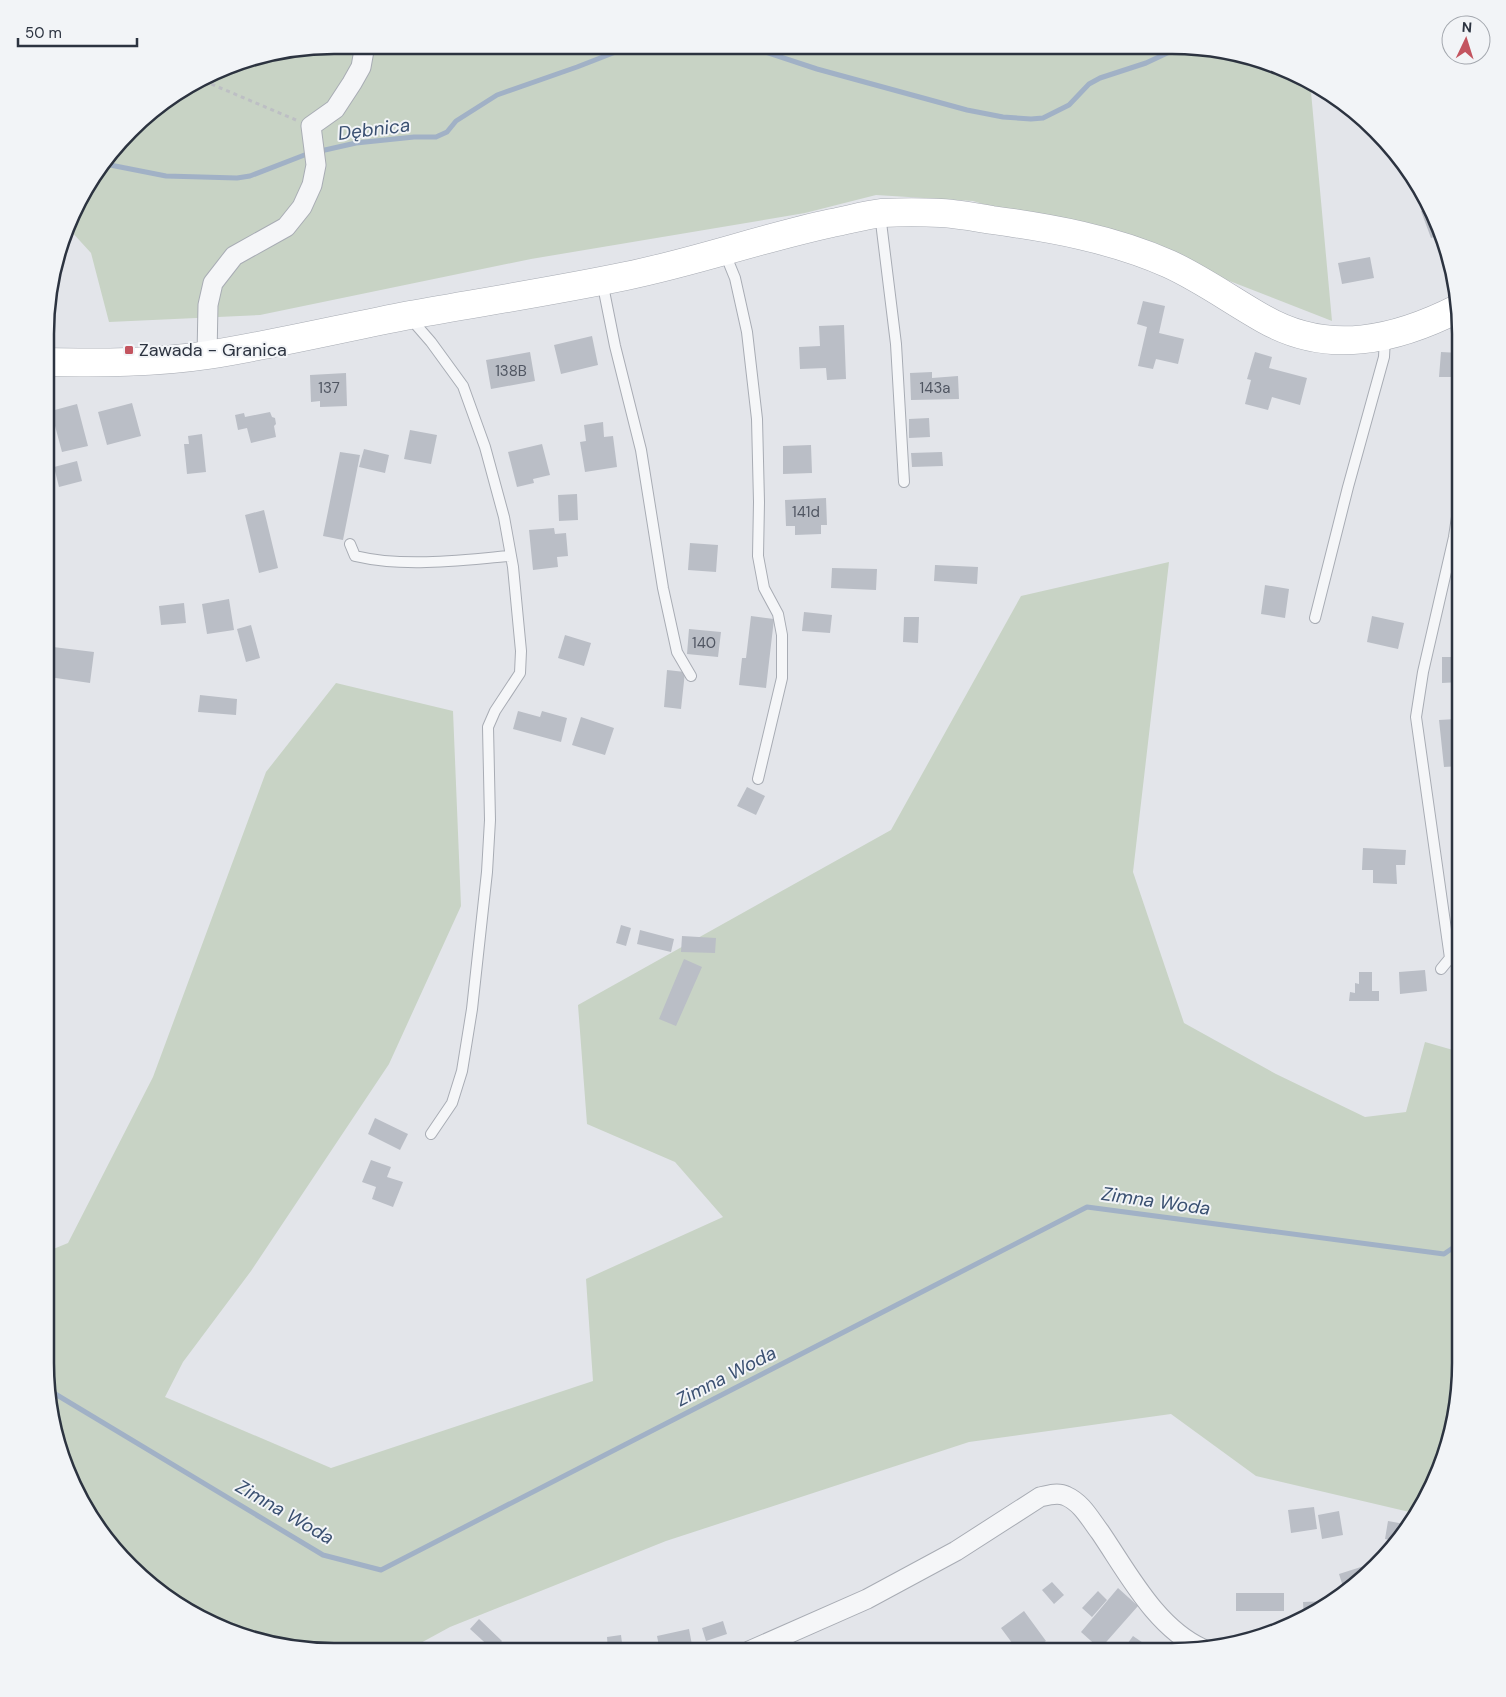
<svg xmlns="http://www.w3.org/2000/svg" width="1506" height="1697" viewBox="0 0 1506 1697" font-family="'DM Sans',sans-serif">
	<rect width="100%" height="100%" fill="#e3e5ea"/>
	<!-- green -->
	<path fill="#c8d3c5" d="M333 45 1210 47 1310 81 1332 321 1209 273 973 201 876 195 805 213 531 259 260 315 109 322 91 253 70 230 84 189 143 116 240 60Z
		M1169 562 1133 872 1184 1023 1276 1074 1365 1117 1406 1112 1425 1042 1460 1052V1382L1451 1438 1422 1508 1418 1514 1256 1476 1171 1414 969 1442 666 1541 450 1627 406 1651H315L259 1642 189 1613 130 1568 93 1524 60 1456 46 1382V1252L68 1243 153 1077 266 772 336 683 453 711 461 906 389 1064 251 1271 183 1362 165 1397 331 1468 593 1381 586 1279 723 1217 675 1162 587 1124 578 1005 891 830 1021 596Z
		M46 1107 54 1114 46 1158Z"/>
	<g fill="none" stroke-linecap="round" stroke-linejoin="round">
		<!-- stream -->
		<path stroke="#a1b1c6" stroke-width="5" d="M747 46 817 69 967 110 1003 117 1031 119 1043 118 1069 105 1089 84 1100 78 1146 63 1180 47
			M105 164 166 176 237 178 250 176 307 154 356 143 414 137H436L447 132 456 121 497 95 577 67 631 46
			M47 1389 323 1555 381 1570 1087 1207 1444 1254 1460 1243"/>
	</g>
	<!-- building -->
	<path fill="#babec6" d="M1389 145 1399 157 1394 159Z
		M1410 170 1413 173 1423 194 1415 197 1406 171Z
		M1430 208 1442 234 1431 238 1421 211Z
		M1370 257 1374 278 1342 284 1338 263Z
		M1143 301 1165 306 1159 333 1184 339 1178 364 1156 359 1153 369 1138 366 1147 327 1137 324Z
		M844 325 846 379 827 380 826 368 800 369 799 347 820 346 819 326Z
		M592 336 598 365 561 374 554 345Z
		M530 352 535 381 491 389 486 360Z
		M1255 352 1272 357 1269 368 1307 378 1300 405 1272 397 1268 410 1245 404 1251 380 1247 379Z
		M1441 352 1460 353V377H1439Z
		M932 372V378L958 376 959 399 911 400 910 373Z
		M346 373 347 406 320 407V401L311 402 310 375Z
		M132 403 141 436 107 445 98 412Z
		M77 404 88 446 62 452 51 411Z
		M270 412 272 417 275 418 276 424 274 426 276 437 251 443 247 428 238 430 235 415 244 413 245 417Z
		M929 418 930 437 909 438V419Z
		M603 422 604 437 613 436 617 467 585 472 580 442 586 441 584 425Z
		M410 430 437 435 431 464 404 459Z
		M202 434 206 472 187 474 184 444H189L188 436Z
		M542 444 550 475 533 479 534 483 517 487 508 452Z
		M811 445 812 473 783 474V446Z
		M364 449 389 455 385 473 359 467Z
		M340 452 360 455 343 540 323 536Z
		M942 452 943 466 912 467 911 453Z
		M77 461 82 481 59 487 54 467Z
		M577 494 578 520 559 521 558 495Z
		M826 498 827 525H821V534L795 535V526H786L785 500Z
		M264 510 278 568 259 573 245 515Z
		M554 528 555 534 566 533 568 556 557 557 558 567 533 570 529 530Z
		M690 543 718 545 716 572 688 570Z
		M935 565 978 567 977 584 934 581Z
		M832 568 877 569 876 590 831 588Z
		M1265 585 1289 589 1285 618 1261 614Z
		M229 599 234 630 207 634 202 604Z
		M184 603 186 623 161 625 159 606Z
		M804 612 832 615 830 633 802 631Z
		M751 616 774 619 766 688 739 685 742 658H746Z
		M1372 616 1404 623 1398 649 1367 642Z
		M904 617H919L918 643 903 642Z
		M251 625 260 658 246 662 237 629Z
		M689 629 721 632 718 657 687 654Z
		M565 635 591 643 584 666 558 658Z
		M53 647 94 652 90 683 49 677Z
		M1442 657H1460V682L1442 683Z
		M667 670 685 672 681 709 664 707Z
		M200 695 237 699 236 715 198 712Z
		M518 711 540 717 542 711 567 718 561 742 513 729Z
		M581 717 614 728 605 755 572 745Z
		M1456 719 1460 766 1444 767 1439 720Z
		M747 787 765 796 756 815 737 806Z
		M1363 848 1406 850 1405 865H1396L1397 884 1373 883V870H1362Z
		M621 925 631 928 626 946 616 943Z
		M640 930 674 939 671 952 637 944Z
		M682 936 716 938 715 953 681 952Z
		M684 959 702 967 676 1026 659 1019Z
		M1425 970 1427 991 1400 994 1399 972Z
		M1359 972H1372V991H1379V1001H1349L1350 992 1355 993V983L1359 984Z
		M375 1118 408 1134 400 1150 368 1134Z
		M371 1160 391 1167 387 1177 403 1182 393 1207 372 1199 376 1187 362 1182Z
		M1314 1507 1317 1529 1291 1533 1288 1510Z
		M1339 1511 1343 1535 1322 1539 1318 1515Z
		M1388 1521 1410 1525 1398 1541 1385 1539Z
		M1364 1566 1366 1574 1345 1593 1339 1574Z
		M1052 1582 1064 1595 1054 1604 1042 1590Z
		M1118 1588 1138 1606 1100 1649 1081 1632Z
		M1098 1591 1107 1600 1092 1617 1082 1608Z
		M1236 1593H1284V1611H1236Z
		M1329 1601V1605L1304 1618 1303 1602Z
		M1024 1611 1046 1641 1032 1651H1018L1001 1628Z
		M479 1619 502 1641 494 1651 470 1629Z
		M723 1621 727 1634 706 1641 702 1628Z
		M689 1629 692 1645 660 1651 657 1636Z
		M621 1635 623 1651H608L607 1637Z
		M1133 1636 1155 1651H1122Z"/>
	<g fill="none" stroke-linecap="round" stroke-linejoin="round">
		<defs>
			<path id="lane" d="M880 214 896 344 904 482
				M724 251 735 278 747 332 757 419 759 502 758 556 764 588 778 614 782 635V678L758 779
				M602 281 615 346 641 450 663 588 677 652 691 676
				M411 319 431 342 463 386 485 447 504 517 513 567 521 651 520 673 495 711 488 727 490 820 487 872 472 1009 462 1071 452 1103 431 1134
				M350 544 355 556C406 568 460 560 511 556
				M1315 618 1348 487 1384 357 1385 337
				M1441 969 1450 958 1416 717 1423 672 1454 537 1460 497"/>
			<path id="street" d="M207 355 208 305 213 283 234 256 286 227 302 207 312 185 316 165 311 126 335 109 352 83 361 67 365 45
				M749 1651 867 1599 956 1551 1040 1497C1048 1495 1058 1492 1066 1496 1082 1503 1090 1519 1100 1532 1128 1573 1156 1628 1203 1649"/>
			<path id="secondary" d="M47 362C101 363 155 363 208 355 276 344 343 328 410 315 482 302 554 291 626 276 695 262 762 238 832 223 848 220 865 215 882 213 901 212 922 212 941 213 958 214 975 217 992 220 1051 228 1113 239 1169 264 1202 279 1232 301 1264 319 1329 356 1396 340 1459 308"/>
		</defs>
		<!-- lane casing -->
		<use href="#lane" stroke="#a8acb4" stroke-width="12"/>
		<!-- street casing -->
		<use href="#street" stroke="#a8acb4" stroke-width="21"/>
		<!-- secondary casing -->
		<use href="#secondary" stroke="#a8acb4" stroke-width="29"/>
		<!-- path -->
		<path stroke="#bdbfc4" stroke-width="3" stroke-dasharray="4 4" stroke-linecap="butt" d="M204 81 296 120"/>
		<!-- lane -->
		<use href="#lane" stroke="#f5f6f8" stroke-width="10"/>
		<!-- street -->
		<use href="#street" stroke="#f5f6f8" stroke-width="19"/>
		<!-- secondary -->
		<use href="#secondary" stroke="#fff" stroke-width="28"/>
	</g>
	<!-- markers -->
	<rect fill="#c3545f" stroke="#f2f4f7" stroke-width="2" x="124" y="345" width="10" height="10" rx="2.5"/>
	<g text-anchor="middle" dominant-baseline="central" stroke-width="4" stroke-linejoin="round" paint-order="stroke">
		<!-- number labels -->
		<g font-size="15" fill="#505662">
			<text x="511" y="371">138B</text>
			<text x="329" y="388">137</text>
			<text x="935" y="388">143a</text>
			<text x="806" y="512">141d</text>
			<text x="704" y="643">140</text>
		</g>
		<!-- poi labels -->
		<g font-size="18" fill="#2c3340" stroke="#f2f4f7" text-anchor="start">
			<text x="139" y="350">Zawada - Granica</text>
		</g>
		<!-- water labels -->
		<g font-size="19" font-style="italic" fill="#3a5071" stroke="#f2f4f7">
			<text transform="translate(374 129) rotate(-7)">Dębnica</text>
			<text transform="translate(1156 1201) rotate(8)">Zimna Woda</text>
			<text transform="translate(726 1376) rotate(-27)">Zimna Woda</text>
			<text transform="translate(285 1512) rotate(30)">Zimna Woda</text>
		</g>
	</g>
	<!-- crop -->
	<path d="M0 0H1506V1697H0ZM334 54H1172A280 280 0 0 1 1452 334V1363A280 280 0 0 1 1172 1643H334A280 280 0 0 1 54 1363V334A280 280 0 0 1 334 54Z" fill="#f2f4f7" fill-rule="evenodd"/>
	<path fill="none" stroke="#2c3340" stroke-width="2.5" d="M334 54H1172A280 280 0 0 1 1452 334V1363A280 280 0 0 1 1172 1643H334A280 280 0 0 1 54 1363V334A280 280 0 0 1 334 54Z"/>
	<!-- north arrow -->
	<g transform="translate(1466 40) rotate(4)"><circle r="24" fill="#f2f4f7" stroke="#a3a7ae"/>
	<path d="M0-4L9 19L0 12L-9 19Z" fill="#c3545f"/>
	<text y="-8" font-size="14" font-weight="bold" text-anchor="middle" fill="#2c3340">N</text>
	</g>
	<!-- scale -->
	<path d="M18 38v8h119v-8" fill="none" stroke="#2c3340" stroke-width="2.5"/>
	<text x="25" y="38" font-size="15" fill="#2c3340" stroke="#f2f4f7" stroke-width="4" paint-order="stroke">50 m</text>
</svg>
